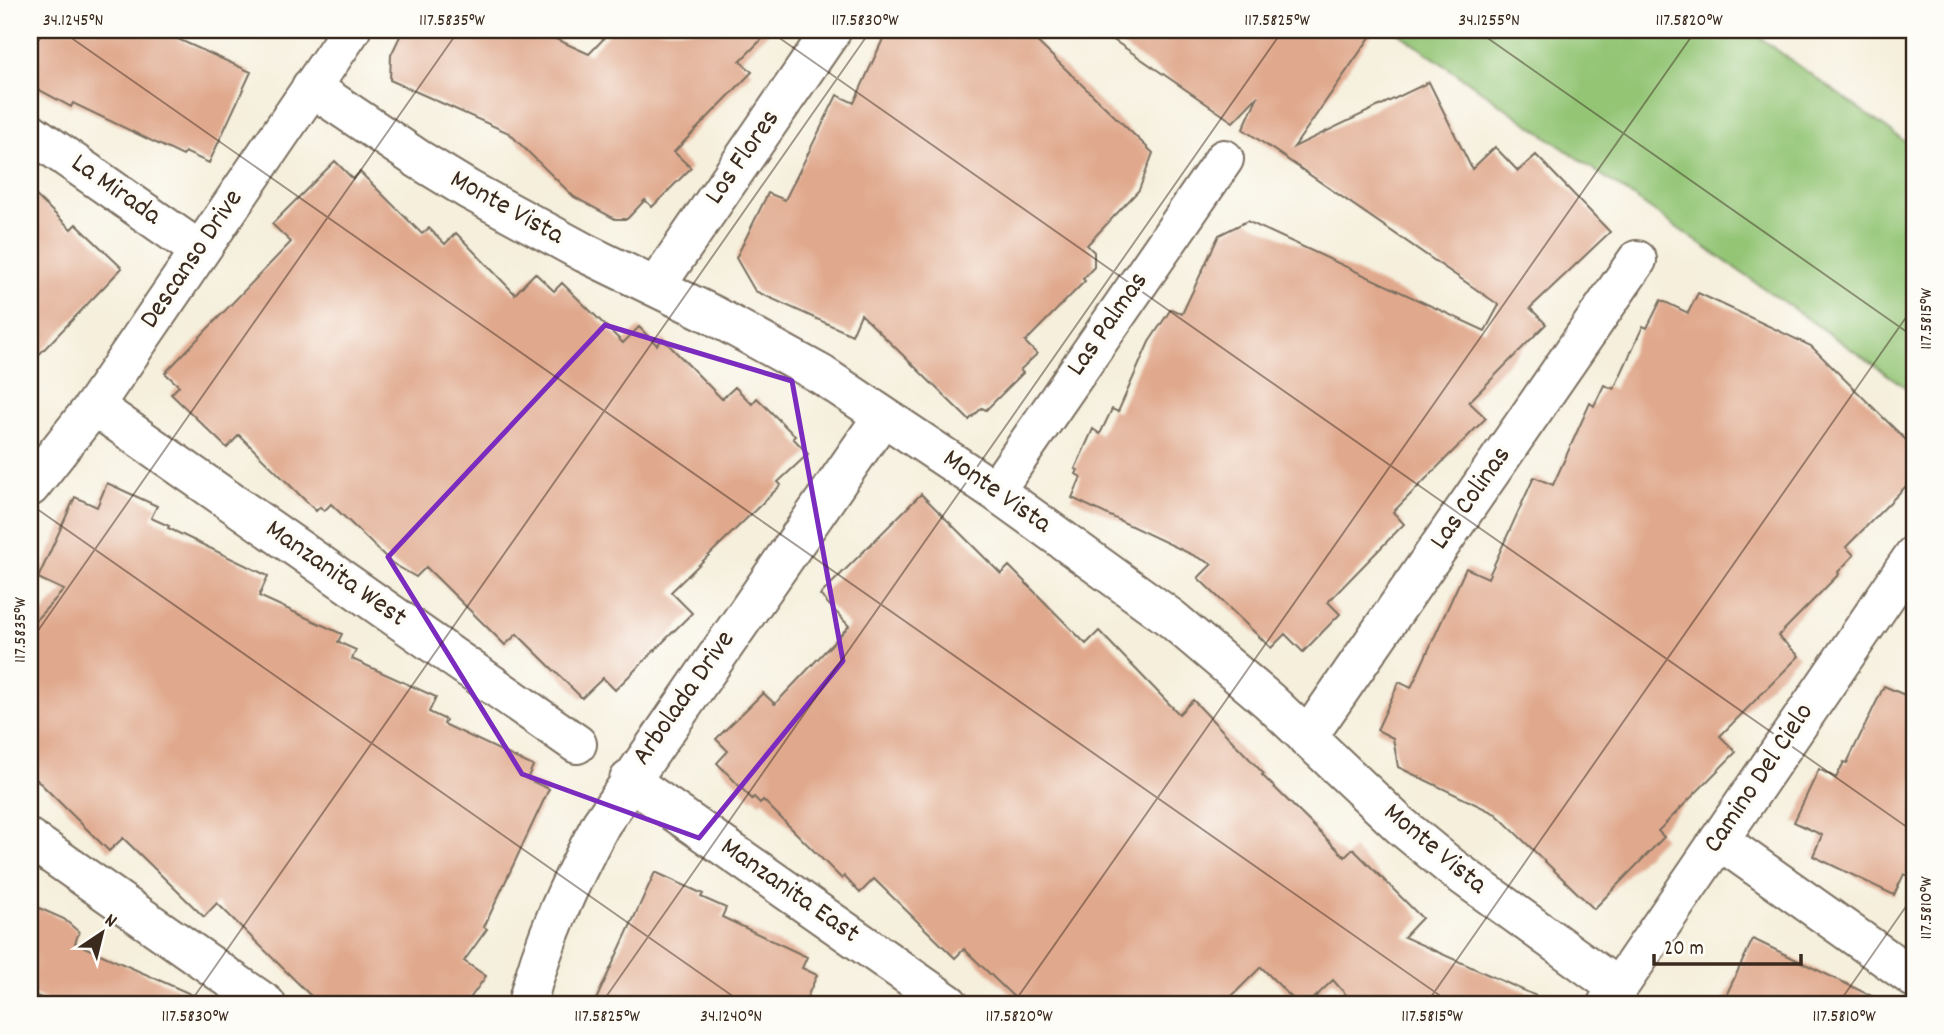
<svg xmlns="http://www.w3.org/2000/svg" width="1944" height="1034" viewBox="0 0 1944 1034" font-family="Dekko,sans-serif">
	<rect width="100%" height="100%" fill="#fdfcf7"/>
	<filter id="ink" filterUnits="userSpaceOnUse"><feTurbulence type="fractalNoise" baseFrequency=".0143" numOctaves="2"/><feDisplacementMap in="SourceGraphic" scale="14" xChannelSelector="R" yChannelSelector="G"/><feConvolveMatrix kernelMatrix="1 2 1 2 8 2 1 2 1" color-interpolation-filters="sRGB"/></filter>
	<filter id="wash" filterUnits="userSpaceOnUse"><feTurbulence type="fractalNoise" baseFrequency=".00686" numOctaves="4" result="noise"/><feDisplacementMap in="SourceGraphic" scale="28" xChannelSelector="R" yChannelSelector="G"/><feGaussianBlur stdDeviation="1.57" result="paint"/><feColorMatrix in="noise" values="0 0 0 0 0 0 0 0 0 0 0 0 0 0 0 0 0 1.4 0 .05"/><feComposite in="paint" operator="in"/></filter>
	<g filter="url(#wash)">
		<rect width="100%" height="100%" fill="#f5efdc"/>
		<!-- green -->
		<path fill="#93c575" stroke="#67784a" stroke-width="2" d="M1394 30H1749L1914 148V393Z"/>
		<g id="blocks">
			<!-- building -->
			<path fill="#e0a98d" d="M30 30H158L251 72 209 163 185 152 183 156 73 103 71 107 30 85Z
				M403 30H536L589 54 612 30H771L740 61 752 72 674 152 691 168 652 207 645 200 627 219H615L574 197 509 133 390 80 391 55Z
				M887 30H1025L1153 153 1139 190 1087 245 1094 252V267L1083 279 1085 281 1025 342 1037 354 1020 370 1023 373 986 410 982 408 969 420 861 314 852 335 755 291 736 258 768 193 785 200 837 95 854 103Z
				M1099 30H1375L1294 147 1429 82 1472 169 1495 147 1518 171 1536 155 1610 232 1530 308 1546 324 1469 402 1486 418 1393 512 1404 524 1328 602 1340 614 1303 652 1285 634 1271 648 1198 578 1212 564 1072 498 1081 477 1076 474 1078 470 1075 469 1093 429 1100 434 1112 409 1118 412 1149 342 1171 309 1182 314 1219 235 1247 221 1485 331 1499 305 1243 129 1258 96 1233 122Z
				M335 161 353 179 360 172 422 234 429 228 445 244 456 233 515 294 535 273 554 291 562 283 623 343 639 327 657 345 663 339 722 399 735 387 752 404 757 398 795 436 793 438 808 454 778 482 781 485 671 592 692 613 615 690 603 678 582 698 517 634 505 645 426 567 416 577 392 563 331 504 324 511 320 507 316 511 239 435 227 448 171 394 179 386 165 373 291 242 272 224Z
				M30 190 71 229 76 224 122 268 30 364Z
				M1698 293 1811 346 1914 448V478L1846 547 1854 555 1838 572 1839 574 1778 636 1799 656 1720 736 1736 752 1658 831 1664 837 1594 909 1496 814 1398 767 1393 738 1377 730 1399 682 1411 688 1466 568 1488 578 1534 477 1553 485 1590 403 1594 406 1604 385 1614 389 1643 326 1647 328 1661 300 1688 313Z
				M107 483 157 506 151 518 169 526 168 528 268 576 259 596 342 634 338 642 356 650 352 659 436 697 429 712 446 720 444 724 533 766 527 779 549 789 484 927 487 929 464 961 486 976 466 1004H319L217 903 204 917 123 838 109 851 30 773V626L64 590 38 578 75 497 97 507Z
				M921 494 1001 574 1009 566 1086 644 1099 631 1179 714 1193 700 1264 774 1262 775 1345 857 1353 849 1422 918 1404 937 1554 1004H1354L1333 980 1308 1004H1298L1261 967 1224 1004H1021L964 949 955 958 874 879 860 893 844 876 842 879 763 800 760 803 754 797 752 799 717 763 728 751 716 739 763 693 775 704 849 626 820 595Z
				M1884 686 1914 699V879L1904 874 1894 895 1813 856 1822 835 1794 822 1819 769 1836 778 1844 762 1847 763Z
				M655 872 703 894 701 897 726 908 722 917 807 957 802 968 817 975 804 1004H594Z
				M30 904 64 919 79 932 75 943 213 1004H55L30 993Z
				M1753 939 1888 1004H1722Z"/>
		</g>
	</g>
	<g filter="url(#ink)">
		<use href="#blocks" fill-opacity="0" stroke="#7c6f60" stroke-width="2"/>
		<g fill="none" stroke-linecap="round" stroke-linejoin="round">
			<defs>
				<path id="street" d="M311 87 418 159 469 190 585 253 713 315 822 375 995 491 1172 619 1269 701 1400 825 1451 867 1618 988
					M30 132 200 251
					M656 286 832 30
					M94 406 577 744
					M30 487 94 406 351 30
					M995 491 1224 159
					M1307 738 1637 260
					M629 780 949 1004
					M30 839 266 1004
					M1719 840 1914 978
					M527 1004C543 940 570 882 601 824L883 416
					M1607 1004 1914 555"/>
			</defs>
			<!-- street casing -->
			<use href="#street" stroke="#7c6f60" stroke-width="42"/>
			<!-- street -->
			<use href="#street" stroke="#fff" stroke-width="38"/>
		</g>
	</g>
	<!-- marked area -->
	<path fill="none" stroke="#7b2cbf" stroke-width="5" stroke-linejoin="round" d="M605 325 792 381 843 661 699 838 522 774 388 557Z"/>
	<!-- ticks -->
	<path fill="none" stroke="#3b2a1e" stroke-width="2" stroke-opacity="0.45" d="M60 30 1452 1004M768 30 1914 832M1476 30 1914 337M30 53 46 30M30 504 744 1004M30 642 459 30M30 1000 36 1004M189 1004 871 30M601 1004 1283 30M1013 1004 1696 30M1426 1004 1914 306M1838 1004 1914 895"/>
	<g text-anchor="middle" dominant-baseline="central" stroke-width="7" stroke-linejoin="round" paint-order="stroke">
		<!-- street labels -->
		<g font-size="28" fill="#3b2a1e" stroke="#fdfcf7">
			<text transform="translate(744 158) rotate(-55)">Los Flores</text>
			<text transform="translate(115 191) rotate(35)">La Mirada</text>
			<text transform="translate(506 209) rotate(29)">Monte Vista</text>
			<text transform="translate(193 260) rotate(-56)">Descanso Drive</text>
			<text transform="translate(1109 325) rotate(-55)">Las Palmas</text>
			<text transform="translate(996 493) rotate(35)">Monte Vista</text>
			<text transform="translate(1472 499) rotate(-55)">Las Colinas</text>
			<text transform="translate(335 575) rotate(35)">Manzanita West</text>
			<text transform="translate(685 699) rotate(-55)">Arbolada Drive</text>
			<text transform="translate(1760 779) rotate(-56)">Camino Del Cielo</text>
			<text transform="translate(1434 850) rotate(40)">Monte Vista</text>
			<text transform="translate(789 892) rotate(35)">Manzanita East</text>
		</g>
	</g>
	<!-- margin -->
	<rect width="1944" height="1034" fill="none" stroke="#fdfcf7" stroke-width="77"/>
	<!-- north arrow -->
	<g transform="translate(102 933) rotate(35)" stroke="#fdfcf7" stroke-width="5" paint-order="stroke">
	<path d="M0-5L12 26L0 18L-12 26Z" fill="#3b2a1e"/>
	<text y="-10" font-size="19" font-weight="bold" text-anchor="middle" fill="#3b2a1e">N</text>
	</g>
	<!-- scale -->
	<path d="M1654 954v10h147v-10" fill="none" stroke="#3b2a1e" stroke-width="3.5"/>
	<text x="1664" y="954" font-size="21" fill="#3b2a1e" stroke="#fdfcf7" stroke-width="5" paint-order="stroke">20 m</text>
	<rect x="38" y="38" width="1868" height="958" fill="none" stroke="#3b2a1e" stroke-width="2.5"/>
	<g font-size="18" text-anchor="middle" fill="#3b2a1e">
		<text x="73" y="25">34.1245°N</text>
		<text x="452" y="25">117.5835°W</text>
		<text x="865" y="25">117.5830°W</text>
		<text x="1277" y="25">117.5825°W</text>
		<text x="1489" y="25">34.1255°N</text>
		<text x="1689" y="25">117.5820°W</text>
		<text transform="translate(1925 319) rotate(-90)" y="6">117.5815°W</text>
		<text transform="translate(19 630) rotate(-90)" y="6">117.5835°W</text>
		<text transform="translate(1925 908) rotate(-90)" y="6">117.5810°W</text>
		<text x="195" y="1021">117.5830°W</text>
		<text x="607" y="1021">117.5825°W</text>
		<text x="731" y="1021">34.1240°N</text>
		<text x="1019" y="1021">117.5820°W</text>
		<text x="1432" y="1021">117.5815°W</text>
		<text x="1844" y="1021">117.5810°W</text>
	</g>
</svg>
